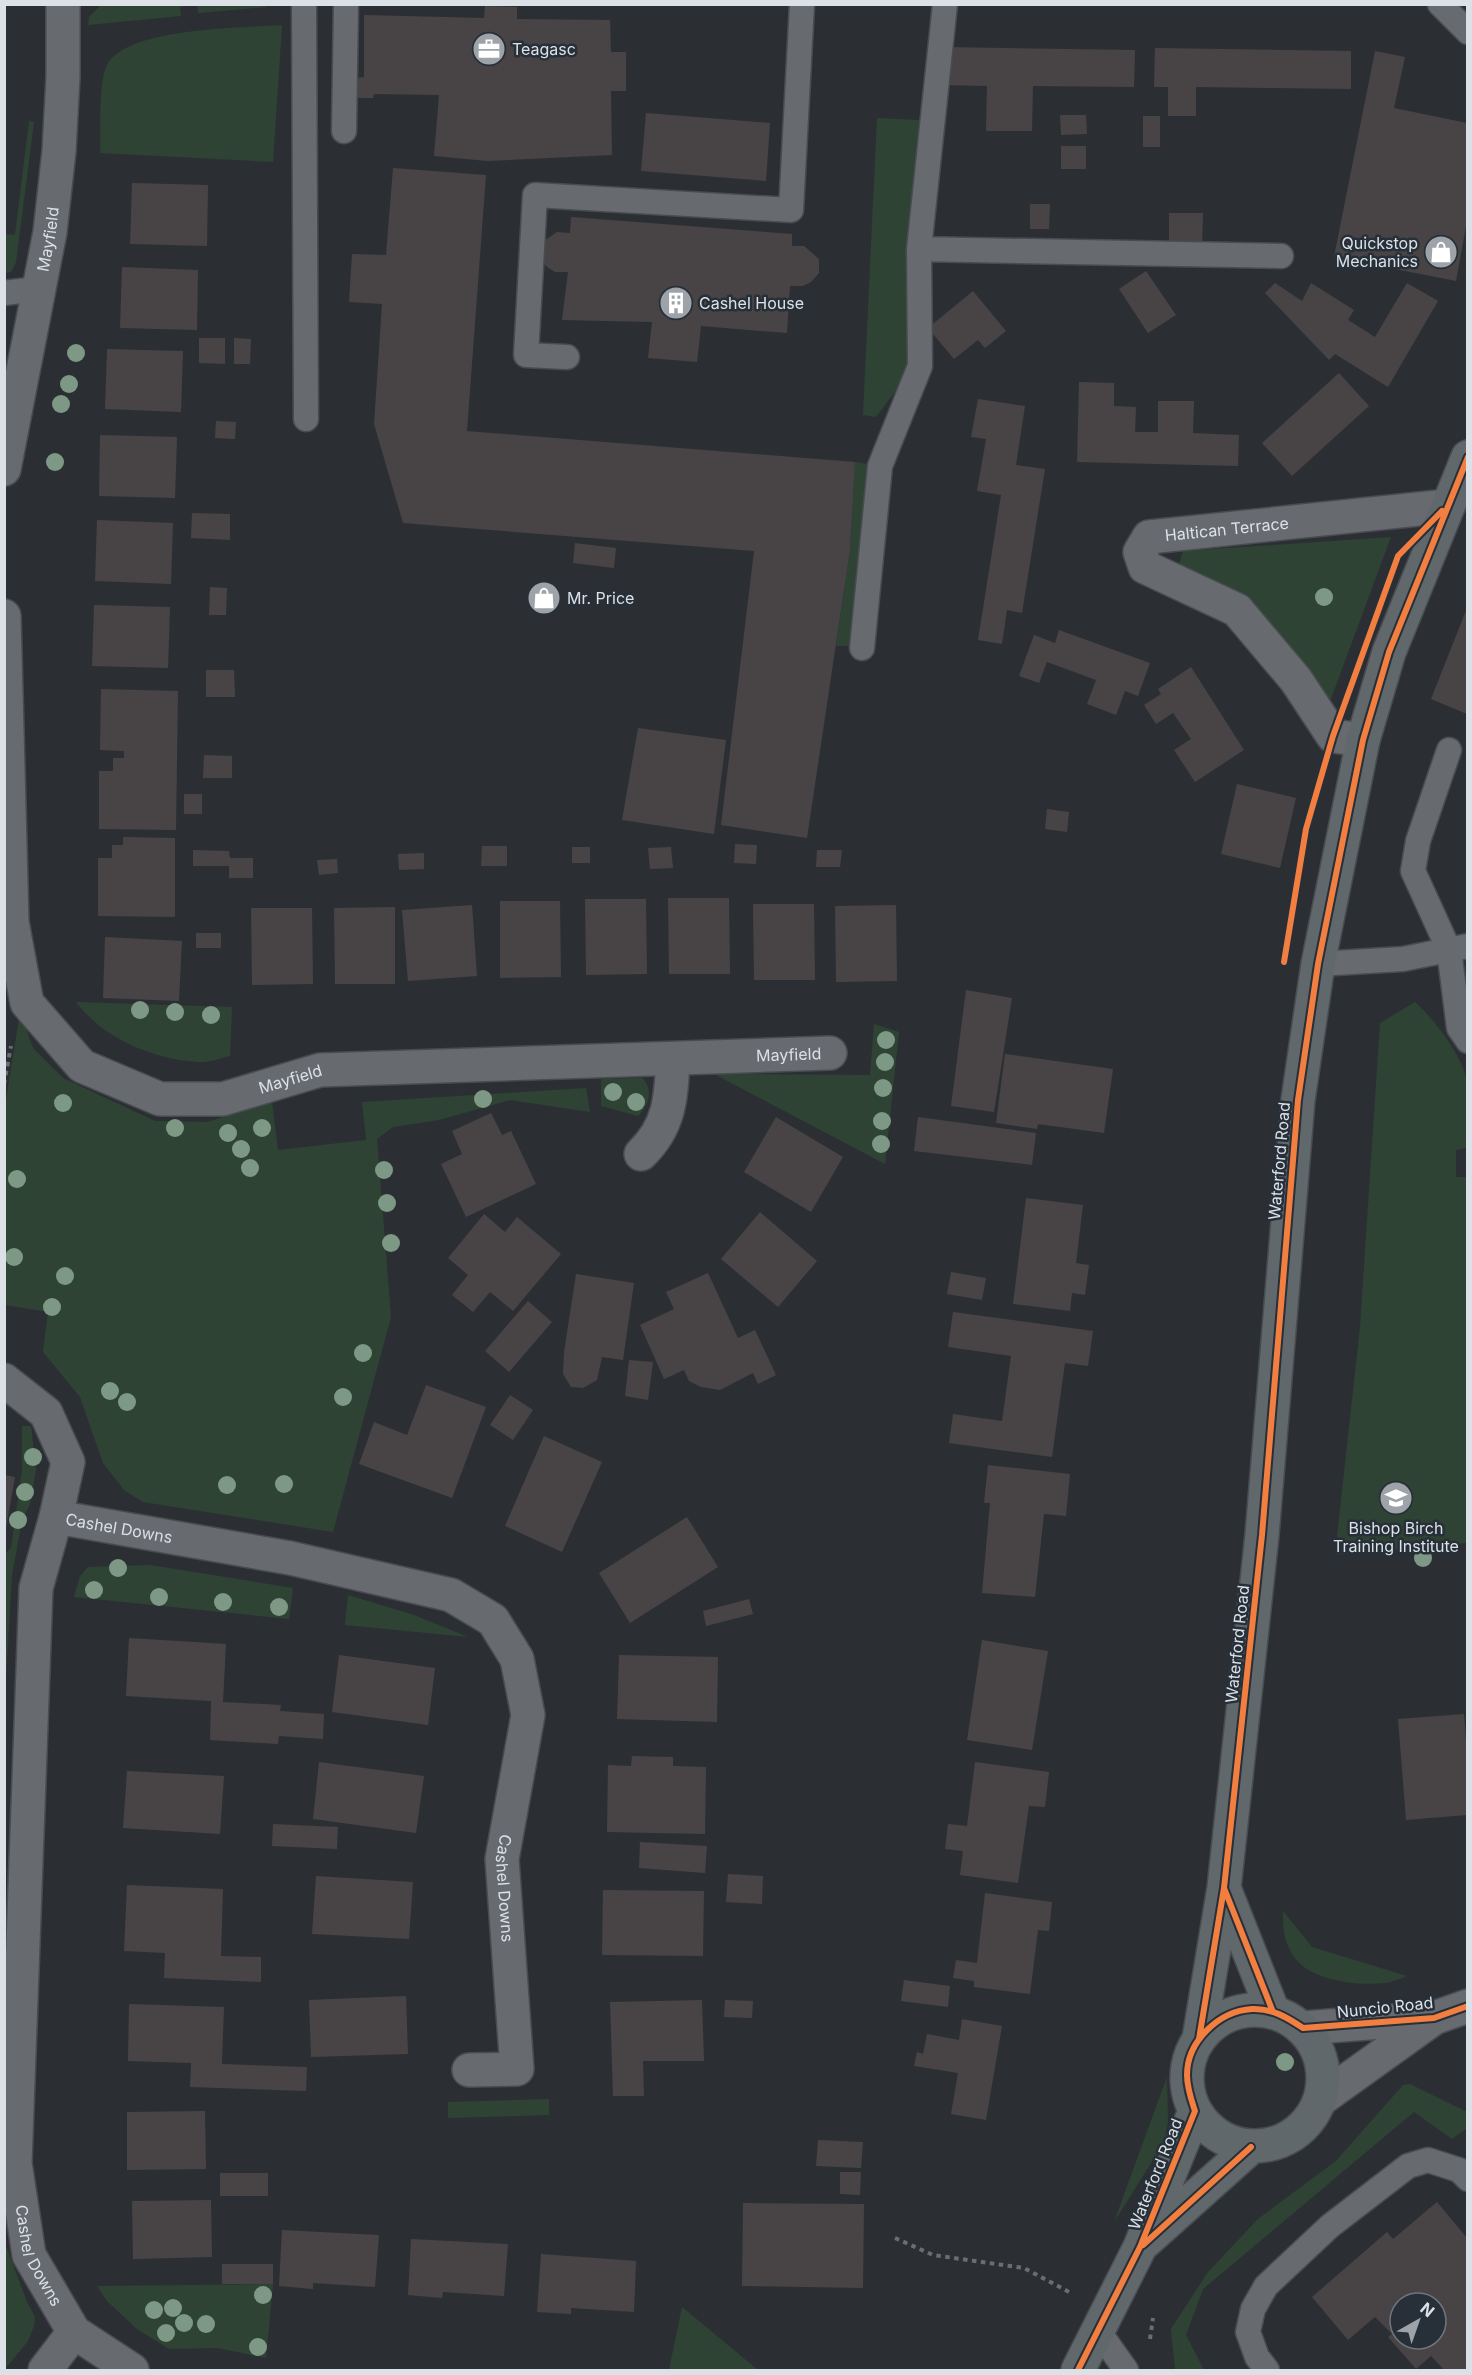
<svg xmlns="http://www.w3.org/2000/svg" width="1472" height="2375" viewBox="0 0 1472 2375" font-family="Inter,sans-serif">
	<rect width="100%" height="100%" fill="#2b2f34"/>
	<!-- grass -->
	<path fill="#2f4334" d="M263 4 267 7 198 13 197 5Z
		M101 5V4L193 5 180 7 181 16 88 25 89 17Z
		M282 25 273 162 100 153C101 131 98 84 107 65 127 27 242 28 282 25Z
		M877 118 919 120 911 247 909 373 876 417 863 415Z
		M29 121 34 122 16 262 11 272 5 273V234L15 235Z
		M855 462 868 464 849 646H836L850 550Z
		M1391 537 1329 704 1280 634 1245 598 1178 568 1183 551Z
		M76 1002 232 1007 230 1056C220 1058 208 1063 198 1062 153 1059 104 1039 76 1002Z
		M1415 1002C1432 1017 1462 1055 1466 1078 1470 1100 1468 1125 1467 1148L1456 1150V1177H1468L1467 1543 1335 1555 1360 1327 1380 1023Z
		M20 1012 33 1048 63 1078 155 1121 207 1122 272 1102 278 1150 366 1140 362 1102 586 1088 590 1112 510 1100 439 1120 393 1127 377 1139 391 1317 333 1532 143 1502 124 1490 103 1463 80 1397 43 1352 48 1312 5 1305V1106Z
		M874 1024 899 1032 885 1164 714 1074 870 1075Z
		M642 1078C654 1089 649 1106 638 1116L601 1106V1079Z
		M22 1426H31L36 1470 30 1504 22 1520 12 1575 5 1695V1554L11 1548 22 1470Z
		M150 1565 293 1588 289 1619 74 1597 80 1576 88 1567Z
		M348 1595 414 1615 468 1637 345 1625Z
		M1283 1911 1312 1947 1407 1976C1400 1979 1392 1982 1385 1983 1356 1986 1306 1981 1291 1952 1283 1939 1283 1925 1283 1911Z
		M1167 2077 1168 2123 1163 2144 1114 2222Z
		M1410 2084 1467 2112V2128L1452 2139 1414 2112 1203 2289 1186 2335 1204 2370H1175L1171 2329 1208 2272 1258 2219 1336 2161 1403 2085Z
		M549 2099V2115L448 2118V2102Z
		M5 2243 27 2302 35 2317 34 2326 28 2341 5 2369Z
		M273 2284 266 2358 218 2348 169 2349 137 2329 107 2301 97 2286Z
		M682 2307 758 2370H669Z"/>
	<!-- building -->
	<path fill="#484446" fill-rule="evenodd" d="M485 6 517 7V19L610 20 611 52H626V91H611L612 155 487 161 434 156 439 95 374 94 373 98H358L356 78 364 77V15L484 18Z
		M944 47 1135 50 1134 87 1033 86 1032 131H986L987 86 941 85Z
		M1155 48 1351 51V89L1196 87V116H1168V87H1154Z
		M1375 51 1405 57 1394 108 1467 123V221L1456 281 1334 257Z
		M646 113 770 123 766 181 641 171Z
		M1060 115H1086L1087 134 1061 135Z
		M1143 116H1160V147H1143Z
		M1061 146H1086V169H1061Z
		M393 168 486 175 467 431 855 462 850 550 807 838 721 825 754 551 403 523 374 424 382 304 349 302 352 254 386 255Z
		M132 183 208 185 207 246 130 244Z
		M1030 204H1050L1049 229H1030Z
		M1169 213H1203L1202 245 1169 244Z
		M571 217 792 234V246H804L819 259V273L811 282 803 286H790L787 333 701 326 697 362 648 358 652 322 562 320 568 272H555L547 267 540 258 541 243 557 232 570 233Z
		M122 267 198 270 197 330 120 328Z
		M1146 271 1176 315 1148 333 1119 289Z
		M1275 283 1302 301 1311 283 1354 310 1348 320 1375 337 1407 283 1438 301 1388 387 1335 354 1329 360 1265 293Z
		M973 291 1006 331 985 348 978 340 954 359 928 328Z
		M199 338H225V364L199 363Z
		M234 338 251 339 250 364H234Z
		M107 349 183 351 181 412 105 409Z
		M1339 373 1369 406 1292 476 1262 443Z
		M1079 382 1114 383V406L1136 407 1135 432H1158V401H1194L1193 433 1239 435 1238 466 1077 462Z
		M978 399 1025 406 1016 465 1045 469 1022 613 1007 610 1002 644 978 640 1001 495 977 491 986 439 971 437Z
		M216 421 236 422 235 439 215 438Z
		M100 435 177 437 175 498 99 496Z
		M192 513 230 514V540L191 538Z
		M97 520 173 523 171 584 95 581Z
		M575 543 616 548 614 568 573 563Z
		M210 587 227 588 226 615H209Z
		M94 605 170 607 168 668 92 666Z
		M1467 608V714L1431 699Z
		M1059 630 1150 663 1138 696 1125 691 1116 715 1087 704 1096 680 1047 662 1039 683 1019 676 1034 635 1055 643Z
		M1191 667 1244 750 1195 782 1174 750 1191 739 1173 713 1156 724 1144 705 1161 694 1158 689Z
		M206 670H234L235 697H206Z
		M101 689 178 691 176 830 99 829V771H113V758H124V751L100 750Z
		M638 728 726 740 714 834 622 820Z
		M204 755 232 756V778H203Z
		M1237 784 1296 798 1280 868 1221 854Z
		M184 794H202V814H184Z
		M1047 809 1069 812 1067 832 1045 829Z
		M123 837 175 838V917L98 916V858H112V845H123Z
		M735 844 757 845 756 864 734 863Z
		M482 846H507V866H481Z
		M572 847H590V863H572Z
		M671 847 673 868 650 869 648 848Z
		M193 850 229 851 230 858H253V878H229V866H193Z
		M817 850H842L840 867H816Z
		M424 853V869L399 870 398 854Z
		M337 859 338 873 319 875 317 860Z
		M668 898H729L730 974H669Z
		M585 899H646L647 974 586 975Z
		M500 901H560L561 977 500 978Z
		M753 904H814L815 980H754Z
		M472 905 477 976 408 981 402 910Z
		M896 905 897 981 836 982 835 906Z
		M395 907V984H335L334 908Z
		M251 908H312L313 984 252 985Z
		M196 933H221V948H196Z
		M105 937 182 941 179 1001 103 998Z
		M966 990 1012 998 994 1112 951 1106Z
		M1005 1054 1113 1069 1104 1133 1038 1124 1037 1129 996 1123Z
		M491 1113 502 1135 511 1131 536 1184 466 1217 441 1164 462 1154 452 1131Z
		M776 1117 843 1157 811 1212 744 1172Z
		M918 1117 1036 1133 1032 1165 914 1151Z
		M1026 1198 1083 1205 1076 1263 1089 1265 1085 1295 1072 1293 1070 1311 1013 1304Z
		M760 1212 817 1261 778 1307 721 1259Z
		M484 1214 505 1232 517 1217 561 1254 513 1311 490 1292 473 1312 452 1295 468 1275 448 1258Z
		M951 1272 986 1278 982 1300 947 1294Z
		M708 1273 738 1338 755 1330 776 1375 758 1384 753 1373 720 1390 701 1387 689 1381 684 1370 664 1379 640 1325 674 1309 666 1292Z
		M576 1274 634 1283 623 1360 602 1357 597 1380 583 1388 571 1387 563 1374 564 1352Z
		M528 1301 552 1322 509 1372 485 1351Z
		M953 1312 1093 1331 1088 1366 1065 1363 1052 1457 949 1443 953 1414 1002 1421 1011 1356 948 1347Z
		M629 1360 653 1362 648 1400 625 1396Z
		M426 1385 486 1407 452 1498 359 1464 374 1422 407 1435Z
		M510 1395 533 1410 513 1440 490 1425Z
		M544 1436 602 1462 562 1552 505 1526Z
		M988 1465 1070 1474 1066 1516 1044 1514 1035 1597 982 1593 990 1503H984Z
		M4 1475 15 1477 6 1528 4 1527Z
		M687 1517 718 1567 630 1623 599 1573Z
		M749 1599 753 1614 706 1626 703 1611Z
		M129 1638 226 1644 223 1702 281 1705 280 1711 324 1714 323 1739 279 1736 278 1744 210 1740 211 1701 126 1696Z
		M982 1640 1048 1651 1032 1750 967 1740Z
		M339 1655 435 1668 428 1725 332 1712Z
		M619 1655 718 1657 717 1722 617 1719Z
		M1464 1714 1467 1754V1815L1406 1820 1398 1719Z
		M632 1756 673 1757V1766L706 1767 705 1834 607 1832 608 1765 631 1766Z
		M319 1762 424 1776 416 1833 313 1819Z
		M975 1762 1049 1772 1045 1807 1029 1806 1018 1883 960 1875 963 1851 945 1849 948 1824 967 1826Z
		M127 1771 224 1776 220 1834 123 1828Z
		M273 1824 338 1827 337 1849 272 1846Z
		M640 1842 707 1846 705 1873 639 1868Z
		M728 1874 763 1876 762 1904 726 1902Z
		M316 1876 413 1882 409 1939 312 1934Z
		M127 1885 223 1889 221 1956 261 1957V1982L164 1978 165 1953 124 1951Z
		M603 1890 704 1891 703 1956 602 1955Z
		M985 1893 1052 1902 1049 1931 1038 1930 1030 1994 974 1987V1981L953 1978 956 1960 977 1963Z
		M904 1980 950 1986 948 2007 901 2001Z
		M406 1996 408 2054 311 2057 309 2000Z
		M702 2000 704 2061H643L644 2096H613L610 2002Z
		M725 2000 753 2001 752 2018 724 2017Z
		M129 2004 224 2007 222 2064 307 2067 306 2091 190 2087 191 2063 128 2061Z
		M962 2019 1002 2026 986 2120 951 2114 958 2073 914 2066 917 2052 923 2054 927 2034 959 2040Z
		M205 2111 206 2169 127 2170V2112Z
		M818 2140 863 2142 861 2168 816 2166Z
		M840 2172H861L860 2195 840 2194Z
		M220 2173H268V2196H220Z
		M211 2200 212 2257 133 2259 132 2201Z
		M1437 2202 1467 2238V2370H1444L1431 2356 1416 2369 1388 2337 1392 2334 1375 2317 1348 2340 1312 2297 1387 2232 1393 2239ZM1400 2303H1436V2339H1400Z
		M743 2203 864 2204 863 2288 742 2286Z
		M282 2230 379 2235 375 2287 313 2283V2289L279 2286Z
		M411 2239 508 2244 504 2296 443 2292 442 2298 408 2295Z
		M541 2254 636 2261 634 2312 571 2308V2314L537 2312Z
		M222 2264H273V2284H222Z"/>
	<g fill="none" stroke-linecap="round" stroke-linejoin="round">
		<defs>
			<path id="service" d="M304 4 306 419
				M945 4 919 249 1281 256
				M1440 4 1468 32
				M344 131 346 4
				M4 293 37 289
				M567 357 526 355 535 195 791 210 802 4
				M862 648 880 466 920 366 919 249
				M1449 750 1418 841 1413 871 1449 950 1459 1028 1468 1041
				M1318 964 1403 959 1468 946
				M1099 2332 1126 2370
				M1267 2370 1257 2357 1248 2332 1253 2309 1266 2286 1330 2226 1408 2166 1428 2160 1459 2170 1468 2179"/>
			<g id="minor">
				<path id="s1" d="M4 469 50 232 59 151 63 77V4"/>
				<path id="s2" d="M4 616 12 922 27 1003 82 1066 160 1099H223L320 1070 830 1053"/>
				<path id="s3" d="M1363 740 1333 736 1296 680 1237 610 1145 567 1140 552 1149 537 1448 506"/>
				<path d="M641 1154C670 1126 671 1098 673 1059"/>
				<path id="s4" d="M4 1380 46 1413 68 1462 56 1517 36 1588 15 2163 29 2255 74 2332 132 2370"/>
				<path id="s5" d="M56 1517 290 1558 451 1595 493 1620 517 1659 528 1715 502 1859 517 2069 469 2070"/>
				<path d="M45 2370 74 2332"/>
			</g>
			<path id="tertiary" d="M1303 2028 1434 2018 1468 2006
				M1321 2099 1434 2018"/>
			<path id="secondary" d="M1224 1888 1273 2012
				M1187 2078a68 68 0 1 1 136 0a68 68 0 1 1-136 0Z
				M1199 2039 1224 1888 1262 1535 1298 1100 1318 964 1363 740 1389 652 1468 457
				M1146 2241 1251 2147
				M1078 2370 1140 2247 1195 2111"/>
		</defs>
		<!-- service casing -->
		<use href="#service" stroke="#484c50" stroke-width="27"/>
		<!-- minor casing -->
		<use href="#minor" stroke="#484c50" stroke-width="36"/>
		<!-- tertiary casing -->
		<use href="#tertiary" stroke="#484c50" stroke-width="36"/>
		<!-- secondary casing -->
		<use href="#secondary" stroke="#484c50" stroke-width="36"/>
		<!-- path -->
		<path stroke="#6a6d71" stroke-width="4" stroke-dasharray="4.5 4.5" stroke-linecap="butt" d="M4 1084 11 1046
			M895 2238 933 2255 1024 2268 1071 2293
			M1150 2339 1153 2318"/>
		<!-- service -->
		<use href="#service" stroke="#676a6f" stroke-width="24"/>
		<!-- minor -->
		<use href="#minor" stroke="#676a6f" stroke-width="33"/>
		<!-- tertiary -->
		<use href="#tertiary" stroke="#676a6f" stroke-width="33"/>
		<!-- secondary -->
		<use href="#secondary" stroke="#61686b" stroke-width="33"/>
		<defs>
			<path id="cycleway" d="M1284 962 1306 829 1333 736 1398 556 1442 511
				M1224 1888 1273 2012
				M1199 2039 1224 1888 1262 1535 1298 1100 1318 964 1363 740 1389 652 1468 457
				M1143 2245 1251 2147
				M1078 2370 1140 2247 1195 2111C1191 2099 1187 2088 1187 2075 1187 2041 1219 2011 1252 2009 1272 2008 1288 2018 1303 2028L1434 2018 1468 2006"/>
		</defs>
		<!-- cycleway casing -->
		<use href="#cycleway" stroke="#272f38" stroke-width="10"/>
		<!-- cycleway -->
		<use href="#cycleway" stroke="#f27e40" stroke-width="6"/>
	</g>
	<!-- trees -->
	<g fill="#7d9985">
		<circle cx="76" cy="353" r="9"/>
		<circle cx="69" cy="384" r="9"/>
		<circle cx="61" cy="404" r="9"/>
		<circle cx="55" cy="462" r="9"/>
		<circle cx="1324" cy="597" r="9"/>
		<circle cx="140" cy="1010" r="9"/>
		<circle cx="175" cy="1012" r="9"/>
		<circle cx="211" cy="1015" r="9"/>
		<circle cx="886" cy="1040" r="9"/>
		<circle cx="885" cy="1062" r="9"/>
		<circle cx="883" cy="1088" r="9"/>
		<circle cx="613" cy="1092" r="9"/>
		<circle cx="483" cy="1099" r="9"/>
		<circle cx="636" cy="1102" r="9"/>
		<circle cx="63" cy="1103" r="9"/>
		<circle cx="882" cy="1121" r="9"/>
		<circle cx="175" cy="1128" r="9"/>
		<circle cx="262" cy="1128" r="9"/>
		<circle cx="228" cy="1133" r="9"/>
		<circle cx="881" cy="1144" r="9"/>
		<circle cx="241" cy="1149" r="9"/>
		<circle cx="250" cy="1168" r="9"/>
		<circle cx="384" cy="1170" r="9"/>
		<circle cx="17" cy="1179" r="9"/>
		<circle cx="387" cy="1203" r="9"/>
		<circle cx="391" cy="1243" r="9"/>
		<circle cx="14" cy="1257" r="9"/>
		<circle cx="65" cy="1276" r="9"/>
		<circle cx="52" cy="1307" r="9"/>
		<circle cx="363" cy="1353" r="9"/>
		<circle cx="110" cy="1391" r="9"/>
		<circle cx="343" cy="1397" r="9"/>
		<circle cx="127" cy="1402" r="9"/>
		<circle cx="33" cy="1457" r="9"/>
		<circle cx="284" cy="1484" r="9"/>
		<circle cx="227" cy="1485" r="9"/>
		<circle cx="25" cy="1492" r="9"/>
		<circle cx="18" cy="1520" r="9"/>
		<circle cx="1423" cy="1558" r="9"/>
		<circle cx="118" cy="1568" r="9"/>
		<circle cx="94" cy="1590" r="9"/>
		<circle cx="159" cy="1597" r="9"/>
		<circle cx="223" cy="1602" r="9"/>
		<circle cx="279" cy="1607" r="9"/>
		<circle cx="1285" cy="2062" r="9"/>
		<circle cx="263" cy="2295" r="9"/>
		<circle cx="173" cy="2308" r="9"/>
		<circle cx="154" cy="2310" r="9"/>
		<circle cx="184" cy="2323" r="9"/>
		<circle cx="206" cy="2324" r="9"/>
		<circle cx="166" cy="2333" r="9"/>
		<circle cx="258" cy="2347" r="9"/>
	</g>
	<!-- icons -->
	<defs>
		<symbol id="office-disc" viewBox="-11 -11 22 22"><circle r="9.5" fill="#9da3a8" stroke="#272f38"/><path d="M-6-3h4V-5.5h4V-3h4V5H-6ZM-1-4.5V-3h2v-1.5ZM-6 0V1H6V0Z" fill="#fff"/></symbol>
		<symbol id="shop-disc" viewBox="-11 -11 22 22"><circle r="9.5" fill="#9da3a8" stroke="#272f38"/><path d="M-5-2.5h2.3a2.7 3.5 0 0 1 5.4 0H5L5.5 6h-11ZM-1.5-2.5h3a1.5 2.3 0 0 0-3 0Z" fill="#fff"/></symbol>
		<symbol id="building-disc" viewBox="-11 -11 22 22"><circle r="9.5" fill="#9da3a8" stroke="#272f38"/><path d="M-4-6H4V6H1V3H-1V6H-4ZM-2.5-4.3h1.7v1.8h-1.7ZM.8-4.3h1.7v1.8H.8ZM-2.5-1h1.7V.8h-1.7ZM.8-1h1.7V.8H.8Z" fill="#fff"/></symbol>
		<symbol id="university-disc" viewBox="-11 -11 22 22"><circle r="9.5" fill="#9da3a8" stroke="#272f38"/><path d="M0-5L7-2L0 1L-7-2ZM-4 1L0 2.5L4 1V4Q0 6-4 4Z" fill="#fff"/></symbol>
	</defs>
	<g fill-rule="evenodd">
		<use href="#office-disc" x="470" y="30" width="38" height="38"/>
		<use href="#shop-disc" x="1422" y="233" width="38" height="38"/>
		<use href="#building-disc" x="657" y="284" width="38" height="38"/>
		<use href="#shop-disc" x="525" y="579" width="38" height="38"/>
		<use href="#university-disc" x="1377" y="1479" width="38" height="38"/>
	</g>
	<g text-anchor="middle" dominant-baseline="central" stroke-width="5" stroke-linejoin="round" paint-order="stroke">
		<!-- poi labels -->
		<g font-size="16" fill="#dbe1e7" stroke="#272f38" text-anchor="start">
			<text x="512" y="49">Teagasc</text>
			<text x="1418" y="243" text-anchor="end">Quickstop<tspan x="1418" dy="18">Mechanics</tspan></text>
			<text x="699" y="303">Cashel House</text>
			<text x="567" y="598">Mr. Price</text>
			<text x="1396" y="1528" text-anchor="middle">Bishop Birch<tspan x="1396" dy="18">Training Institute</tspan></text>
		</g>
		<!-- street labels -->
		<g font-size="16" fill="#dbe1e7" stroke="#272f38">
			<text stroke="none"><textPath href="#s1" startOffset="234">Mayfield</textPath></text>
			<text stroke="none"><textPath href="#s3" startOffset="402">Haltican Terrace</textPath></text>
			<text stroke="none"><textPath href="#s2" startOffset="1190">Mayfield</textPath></text>
			<text stroke="none"><textPath href="#s2" startOffset="690">Mayfield</textPath></text>
			<text transform="translate(1279 1161) rotate(-85)">Waterford Road</text>
			<text stroke="none"><textPath href="#s5" startOffset="64">Cashel Downs</textPath></text>
			<text transform="translate(1237 1644) rotate(-84)">Waterford Road</text>
			<text stroke="none"><textPath href="#s5" startOffset="730">Cashel Downs</textPath></text>
			<text transform="translate(1385 2007) rotate(-6)">Nuncio Road</text>
			<text transform="translate(1155 2174) rotate(-68)">Waterford Road</text>
			<text stroke="none"><textPath href="#s4" startOffset="909">Cashel Downs</textPath></text>
		</g>
	</g>
	<!-- border -->
	<rect width="1472" height="2375" fill="none" stroke="#dbe1e7" stroke-width="12"/>
	<!-- north arrow -->
	<g transform="translate(1418 2321) rotate(40)"><circle r="28" fill="#272f38" stroke="#6f767e" stroke-width="1.5"/>
	<path d="M0-4.5L10 22L0 15L-10 22Z" fill="#9da3a8"/>
	<text y="-9" font-size="16" font-weight="bold" text-anchor="middle" fill="#dbe1e7">N</text>
	</g>
</svg>
